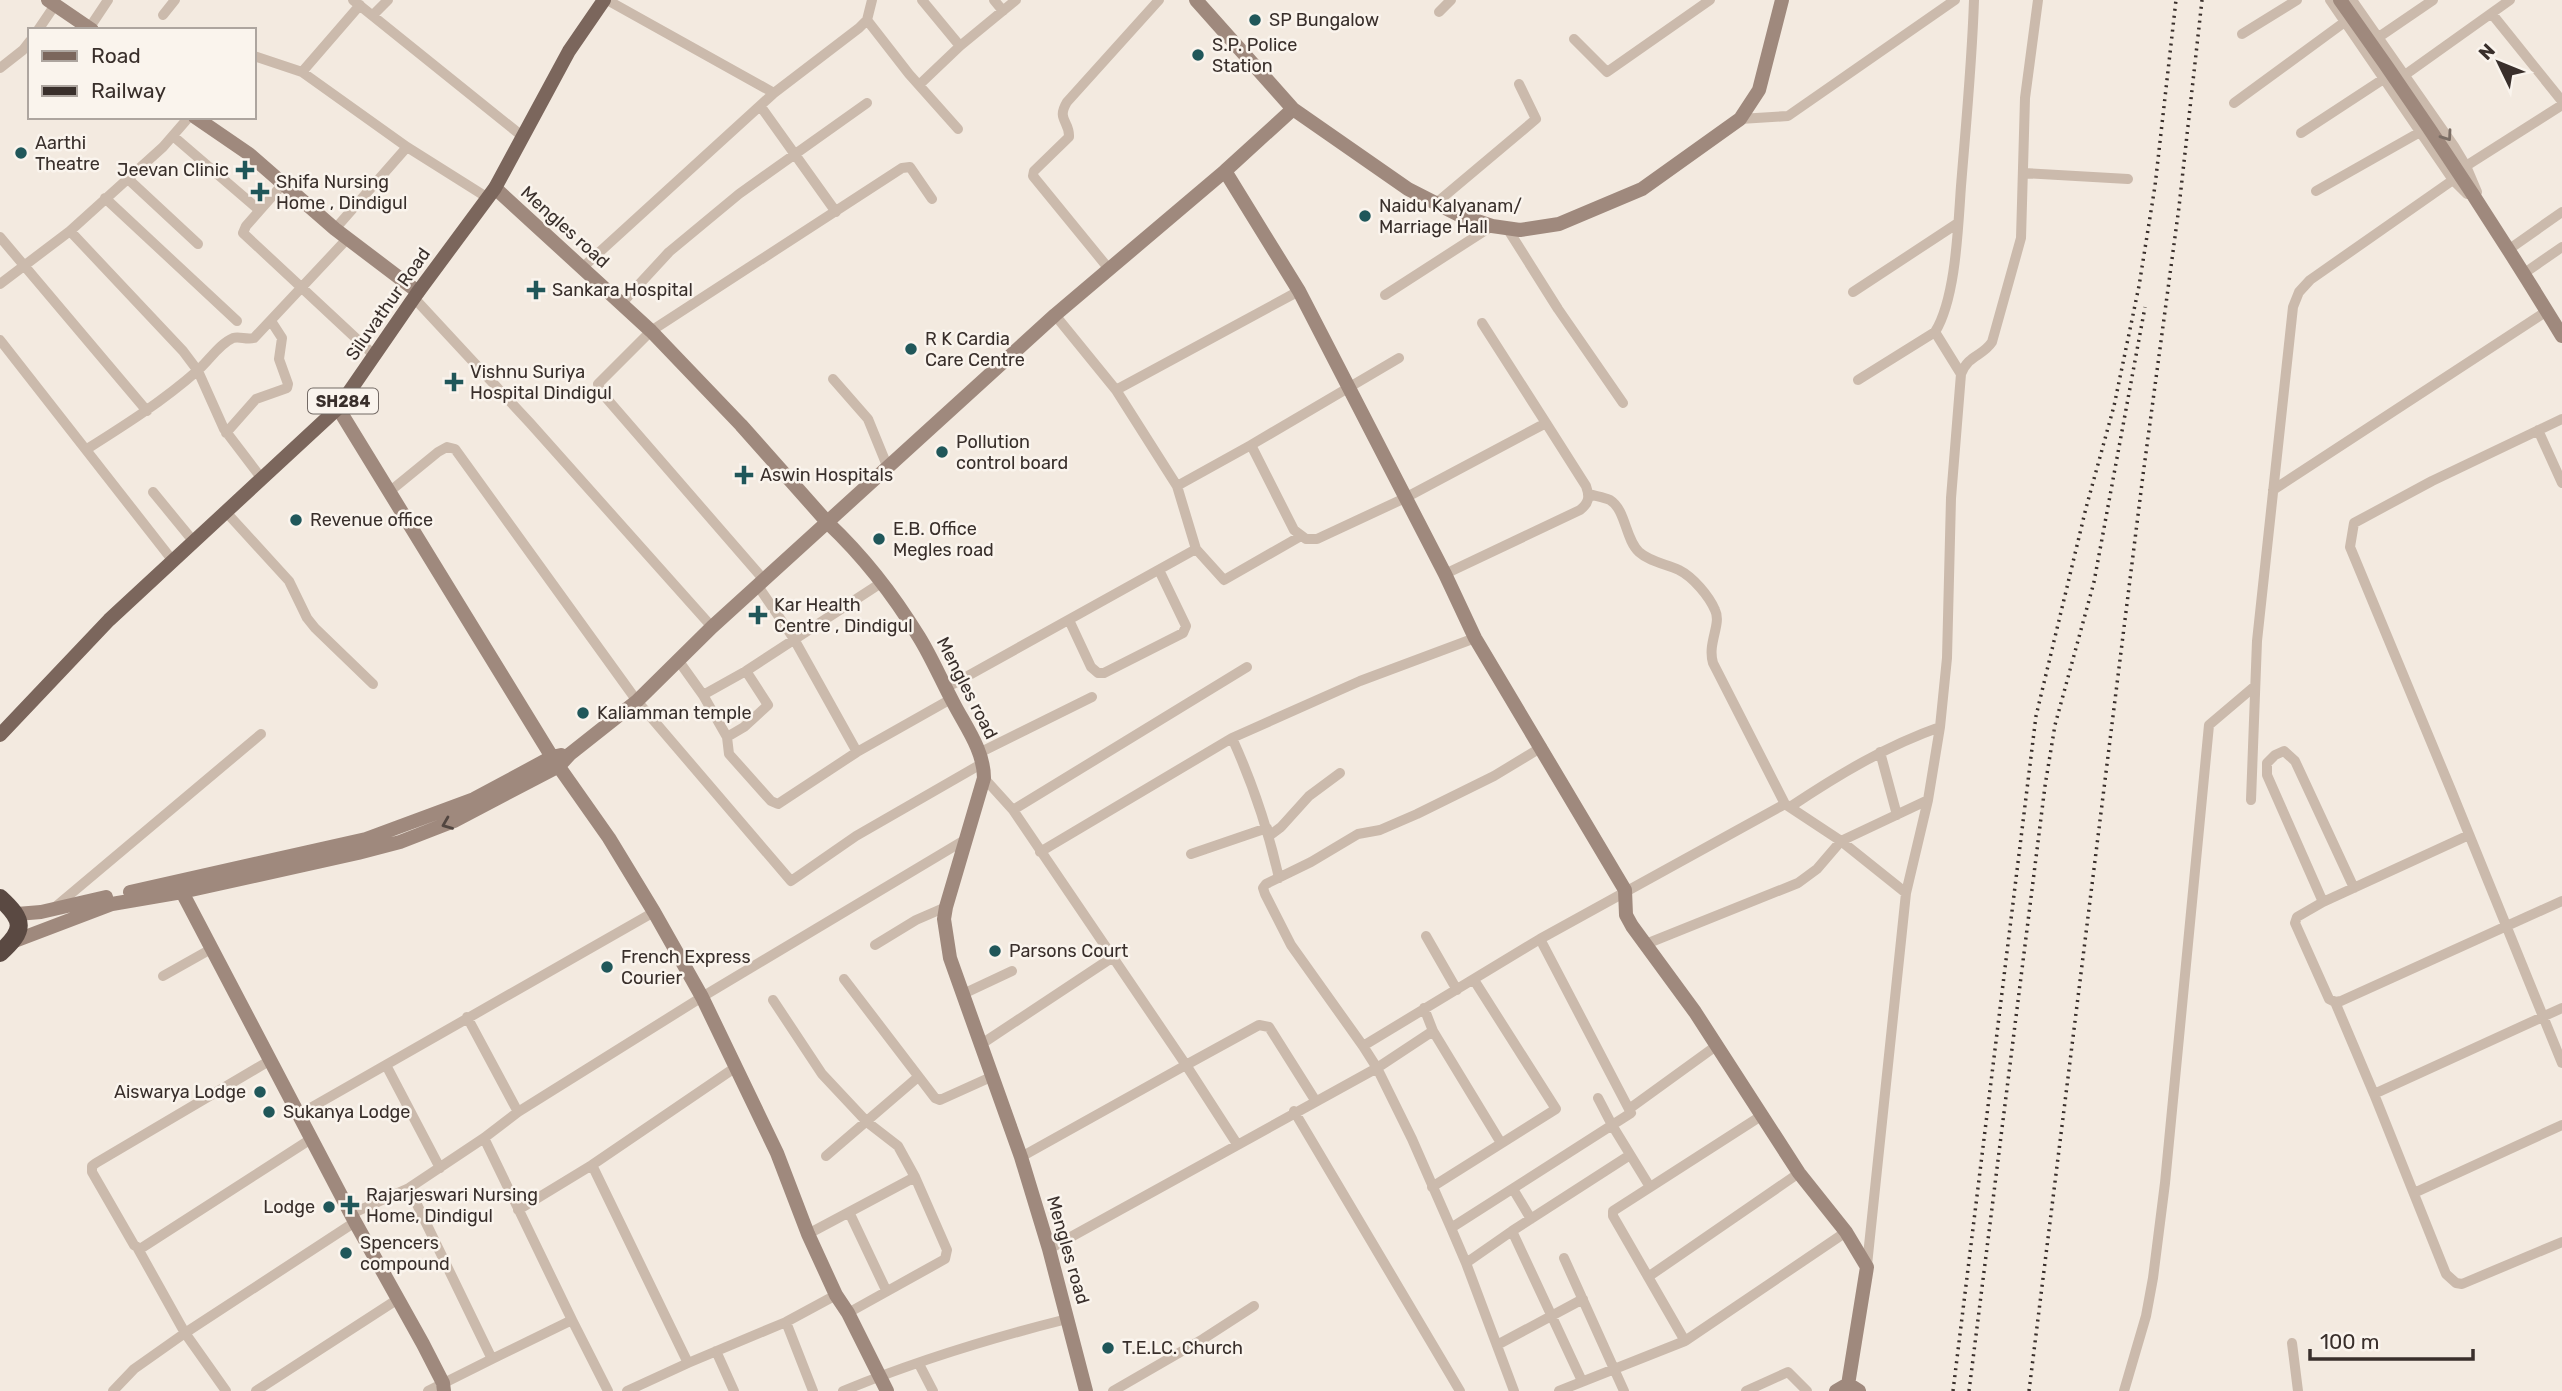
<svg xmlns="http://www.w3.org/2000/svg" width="2562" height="1391" viewBox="0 0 2562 1391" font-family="Rubik,sans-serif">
	<rect width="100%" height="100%" fill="#f3eae0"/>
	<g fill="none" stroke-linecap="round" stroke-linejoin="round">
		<!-- street -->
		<path stroke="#cbbaac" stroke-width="10" d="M353 0 522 136
			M607 0 774 93
			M922 0 960 46
			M994 0 1003 11
			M2330 0 2453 180 2467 194
			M2352 0 2454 146 2466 166 2477 192
			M1439 12 1451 0
			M2492 14 2562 101
			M163 15 175 0
			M373 15 388 0
			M867 20 909 74 958 129
			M90 27 108 0
			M38 30 55 5
			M2242 34 2297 0
			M1574 39 1607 72 1710 0
			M2373 41 2433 0
			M254 56 302 72 407 147 488 198
			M0 68 23 50 30 41
			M302 72 360 5
			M2402 77 2510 0
			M919 85 960 46 1016 0
			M2234 103 2346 21
			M761 107 836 212
			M1740 119 1788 116 1955 0
			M2301 133 2385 78
			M173 136 259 210
			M2466 166 2562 105
			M2023 173 2128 179
			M127 178 198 244
			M283 184 246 226 243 233 375 356
			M2316 191 2422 131
			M105 198 237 321
			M1435 204 1536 119 1519 84
			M1507 228 1558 309 1623 403
			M335 229 407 147
			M70 231 183 351 198 371 224 429 262 479
			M0 237 147 411
			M2508 250 2562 212
			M582 268 774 93 859 28 867 20 872 0
			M1109 269 1033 176 1034 171 1069 137C1070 121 1056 120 1067 102L1159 0
			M2523 274 2562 247
			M0 284 70 231 163 147 189 117
			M1299 291 1116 390 1177 486 1251 445 1294 530 1306 539H1317L1405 498 1546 423 1586 486C1590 497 1589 503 1580 510L1445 574
			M1853 292 1958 223
			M1385 295 1492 226
			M415 299 530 423 712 627
			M621 304 669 252 739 194 867 103
			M1055 315 1116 390
			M1482 323 1546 423
			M1935 332 1961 374
			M0 340 173 561
			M833 379 868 419 888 468
			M1858 380 1935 332C1956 298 1958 227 1961 186 1966 124 1972 62 1974 0
			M2562 419 2432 481 2354 523 2350 547 2451 790 2562 1063
			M2538 430 2562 483
			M226 433 256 399 287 388 288 384 279 359 282 338 271 321
			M1251 445 1399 358
			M87 449C125 425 163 401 197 371 208 362 219 344 233 338 240 336 246 340 254 338L347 239
			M2273 490 2547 311
			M153 492 194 542
			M389 492 438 452 447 447 455 449 637 701 791 881 856 836 983 763
			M1589 494C1595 496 1604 497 1610 500 1626 510 1625 539 1639 552 1650 562 1666 564 1679 570 1693 577 1709 596 1715 610 1722 624 1707 643 1713 663L1785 804 1841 841 1906 893
			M226 512 289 581 307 618 315 628 373 684
			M1196 549 1224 580 1301 536
			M764 580 601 392 598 384 651 331 902 168 910 167 932 199
			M758 586 794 639 857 752
			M1069 620 1091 667 1098 673H1104L1183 633 1186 626 1159 570
			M678 660 703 695 727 737 729 754 771 801 778 804 857 752 951 699
			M946 688 1196 549 1177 486
			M703 695 746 671 881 583
			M727 737 744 727 768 705 746 671
			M1232 738C1253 784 1268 829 1279 878
			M1880 752 1897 815
			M979 753 1092 697
			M984 778 1013 810 1186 1065 1021 1157
			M2251 800 2257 641 2293 307 2299 292 2310 280 2453 180
			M1790 807C1838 775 1886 746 1940 727
			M1013 810 1247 667
			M2469 835 2323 902 2297 917 2295 923 2329 999 2335 1002 2341 1001 2562 901
			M1269 836 1281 827 1309 796 1340 773
			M1040 852 1232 738 1360 681 1475 638
			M1191 854 1267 828
			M2323 902 2267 775V763L2275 755 2284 751 2295 761 2354 888
			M54 908 261 734
			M1426 936 1457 990
			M1646 944 1798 883 1817 869 1841 841 1928 800
			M875 945 916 920 946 907
			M163 976 211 949
			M844 979 935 1098 940 1100 991 1077
			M963 994 1012 971
			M773 1000 822 1074 867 1122 898 1146 915 1177 947 1250 945 1259 848 1313
			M2335 1002 2374 1094
			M1424 1008 1433 1031 1501 1143
			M2562 1008 2374 1094 2446 1274 2456 1283 2462 1284 2562 1242
			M467 1017 518 1112
			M1433 1031 1377 1068 1412 1139 1451 1228 1631 1113 1540 939
			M980 1045 1113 957
			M1363 1046 1291 945 1265 894 1263 888 1266 884 1311 862 1358 834 1380 830 1417 814 1494 776 1542 747
			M269 1061 96 1163 92 1166V1172L134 1245 140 1249 311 1139
			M386 1065 440 1168
			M1598 1098 1612 1125 1650 1187
			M1629 1109 1716 1046
			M1294 1111 1460 1391
			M298 1115 654 912
			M1761 1116 1613 1211V1216L1685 1341 1846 1232
			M484 1138 572 1320 492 1359
			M1237 1144 1186 1065 1259 1025 1269 1027 1315 1100
			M826 1156 918 1077
			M592 1165 688 1363 786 1322 836 1295
			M1432 1187 1556 1109 1474 980
			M409 1188 492 1359 428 1391
			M1513 1189 1531 1219
			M2414 1193 2562 1125
			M518 1210 592 1165 736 1067
			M849 1212 886 1290
			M351 1214 409 1188 484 1138 518 1112 702 997 968 838
			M1451 1228 1466 1263 1514 1391
			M1512 1231 1582 1381
			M808 1234 915 1177
			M1049 1249 1377 1068 1363 1046 1540 939 1785 804
			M1564 1258 1624 1391
			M1466 1263 1512 1231 1630 1155
			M1867 1265 1906 893 1928 800 1940 727 1947 658 1951 498 1961 374C1969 354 1982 357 1992 342L2021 238 2025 98 2038 0
			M1648 1277 1799 1173
			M572 1320 608 1391
			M786 1322 813 1391
			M2292 1343 2298 1391
			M1497 1345 1583 1299
			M716 1351 734 1391
			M919 1364 933 1391
			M113 1391 134 1369 185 1333 137 1247
			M226 1391 185 1333 355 1222
			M256 1391 398 1299
			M627 1391 688 1363
			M843 1391C916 1361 991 1338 1067 1319
			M1113 1391 1203 1339 1254 1306
			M1559 1391 1685 1341
			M1746 1391 1788 1372 1807 1391
			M2124 1391 2146 1316 2153 1278 2165 1183 2209 725 2255 686"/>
		<!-- secondary -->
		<path stroke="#9f897d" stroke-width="14" d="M48 0 92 30
			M2340 0C2418 109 2492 221 2562 336
			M1293 109 1408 189 1459 215 1492 226 1520 230 1559 224 1642 189 1740 119 1759 90 1782 0
			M195 117 249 154 335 229 418 292
			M1225 171 1299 291 1445 574 1475 638 1625 890 1626 915 1632 926 1695 1012 1799 1173 1846 1232 1867 1267 1847 1391
			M495 188 651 331 741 425 828 523C863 556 894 596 919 637 932 658 942 682 954 704 966 727 984 751 984 778L946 907 944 919 950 958 1021 1157 1049 1249 1086 1391
			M338 408 552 757 609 838 654 912 702 997 777 1153 808 1234 836 1295 848 1313 887 1391
			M130 892 366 839 474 799 552 757 561 755
			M182 892 355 1222 423 1344 443 1383 444 1391
			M17 914 41 912 106 897
			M12 942 112 904 182 892 358 853 400 842 454 821 559 766 570 754 637 701 712 627 1055 315 1225 171 1293 109 1196 0
			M1836 1391 1848 1384 1859 1391"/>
		<!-- primary -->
		<path stroke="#7b665c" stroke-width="14" d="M0 735 109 620 338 408 418 292 495 188 569 51 604 0"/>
		<!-- highway -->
		<path stroke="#5a4942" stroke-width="18" d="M0 898C25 921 25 930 0 953"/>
		<!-- rail -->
		<path stroke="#392f2b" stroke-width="3.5" stroke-dasharray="2 5" stroke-linecap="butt" d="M1953 1391 2036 716 2086 508 2114 406 2139 286 2155 186 2176 0
			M1969 1391 2045 786 2055 725 2094 582 2145 307
			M2029 1391 2143 475 2179 207 2202 0"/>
	</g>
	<!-- one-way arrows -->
	<defs><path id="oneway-chevron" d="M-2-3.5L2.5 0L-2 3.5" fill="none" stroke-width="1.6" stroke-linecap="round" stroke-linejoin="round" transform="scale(1.75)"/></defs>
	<use stroke="#7b6e65" href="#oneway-chevron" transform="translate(2447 136) rotate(55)"/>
	<use stroke="#524640" href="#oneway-chevron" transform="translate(447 824) rotate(158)"/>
	<!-- markers -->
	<g fill="#20575a" stroke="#faf4ed" stroke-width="2.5">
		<circle cx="1255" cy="20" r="7"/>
		<circle cx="1198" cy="55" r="7"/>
		<circle cx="21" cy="153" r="7"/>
		<path d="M241.5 159.5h7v7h7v7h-7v7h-7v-7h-7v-7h7z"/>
		<path d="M256.5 181.5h7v7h7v7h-7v7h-7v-7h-7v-7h7z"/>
		<circle cx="1365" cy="216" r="7"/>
		<path d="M532.5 279.5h7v7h7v7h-7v7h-7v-7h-7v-7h7z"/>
		<circle cx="911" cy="349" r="7"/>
		<path d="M450.5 371.5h7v7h7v7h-7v7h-7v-7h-7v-7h7z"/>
		<circle cx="942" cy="452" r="7"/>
		<path d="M740.5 464.5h7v7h7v7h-7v7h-7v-7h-7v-7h7z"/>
		<circle cx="296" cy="520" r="7"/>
		<circle cx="879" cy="539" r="7"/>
		<path d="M754.5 604.5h7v7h7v7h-7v7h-7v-7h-7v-7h7z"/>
		<circle cx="583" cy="713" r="7"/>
		<circle cx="995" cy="951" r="7"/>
		<circle cx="607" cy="967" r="7"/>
		<circle cx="260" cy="1092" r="7"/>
		<circle cx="269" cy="1112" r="7"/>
		<path d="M346.5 1194.5h7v7h7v7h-7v7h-7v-7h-7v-7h7z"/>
		<circle cx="329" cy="1207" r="7"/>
		<circle cx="346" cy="1253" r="7"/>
		<circle cx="1108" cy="1348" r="7"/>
	</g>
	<g text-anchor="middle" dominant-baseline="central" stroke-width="5" stroke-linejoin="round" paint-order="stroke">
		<!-- shield labels -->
		<rect fill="#faf4ed" stroke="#736a65" stroke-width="2" x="308" y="388.5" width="70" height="25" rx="5"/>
		<g font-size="16" font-weight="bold" fill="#392f2b">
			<text x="343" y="401">SH284</text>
		</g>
		<!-- poi labels -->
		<g font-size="18" fill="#392f2b" stroke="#faf4ed" text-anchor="start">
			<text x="1269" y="20">SP Bungalow</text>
			<text x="1212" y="45">S.P. Police<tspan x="1212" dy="21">Station</tspan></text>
			<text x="35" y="143">Aarthi<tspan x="35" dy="21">Theatre</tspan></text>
			<text x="229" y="170" text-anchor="end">Jeevan Clinic</text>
			<text x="276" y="182">Shifa Nursing<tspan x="276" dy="21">Home , Dindigul</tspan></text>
			<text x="1379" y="206">Naidu Kalyanam/<tspan x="1379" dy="21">Marriage Hall</tspan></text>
			<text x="552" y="290">Sankara Hospital</text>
			<text x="925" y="339">R K Cardia<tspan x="925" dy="21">Care Centre</tspan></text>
			<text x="470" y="372">Vishnu Suriya<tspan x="470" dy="21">Hospital Dindigul</tspan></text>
			<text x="956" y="442">Pollution<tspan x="956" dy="21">control board</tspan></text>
			<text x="760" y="475">Aswin Hospitals</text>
			<text x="310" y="520">Revenue office</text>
			<text x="893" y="529">E.B. Office<tspan x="893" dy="21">Megles road</tspan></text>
			<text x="774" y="605">Kar Health<tspan x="774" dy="21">Centre , Dindigul</tspan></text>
			<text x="597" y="713">Kaliamman temple</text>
			<text x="1009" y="951">Parsons Court</text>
			<text x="621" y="957">French Express<tspan x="621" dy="21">Courier</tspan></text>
			<text x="246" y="1092" text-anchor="end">Aiswarya Lodge</text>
			<text x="283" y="1112">Sukanya Lodge</text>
			<text x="366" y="1195">Rajarjeswari Nursing<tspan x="366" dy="21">Home, Dindigul</tspan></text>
			<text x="315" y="1207" text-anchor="end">Lodge</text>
			<text x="360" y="1243">Spencers<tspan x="360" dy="21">compound</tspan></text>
			<text x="1122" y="1348">T.E.LC. Church</text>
		</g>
		<!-- street labels -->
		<g font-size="18" fill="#392f2b" stroke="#faf4ed">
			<text transform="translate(565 227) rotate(42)">Mengles road</text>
			<text transform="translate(388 304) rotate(-55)">Siluvathur Road</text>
			<text transform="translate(967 688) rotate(63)">Mengles road</text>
			<text transform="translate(1068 1250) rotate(74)">Mengles road</text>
		</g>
	</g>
	<!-- legend -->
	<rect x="28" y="28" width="228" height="91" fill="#faf4ed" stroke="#ada59f" stroke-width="2"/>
	<rect x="42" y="51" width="35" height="10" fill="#7b665c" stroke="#ada59f" stroke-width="2"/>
	<text x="91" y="63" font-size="21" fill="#392f2b">Road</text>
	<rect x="42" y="86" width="35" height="10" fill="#392f2b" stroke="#ada59f" stroke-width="2"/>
	<text x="91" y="98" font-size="21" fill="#392f2b">Railway</text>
	<!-- north arrow -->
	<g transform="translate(2499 63) rotate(313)" stroke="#faf4ed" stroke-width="5" paint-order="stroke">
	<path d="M0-5L12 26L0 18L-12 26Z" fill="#392f2b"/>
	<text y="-10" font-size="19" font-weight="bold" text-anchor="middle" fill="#392f2b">N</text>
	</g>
	<!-- scale -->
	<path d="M2310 1349v10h163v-10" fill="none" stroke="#392f2b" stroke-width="3.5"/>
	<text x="2320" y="1349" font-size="21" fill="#392f2b" stroke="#faf4ed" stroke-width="5" paint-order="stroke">100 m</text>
</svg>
